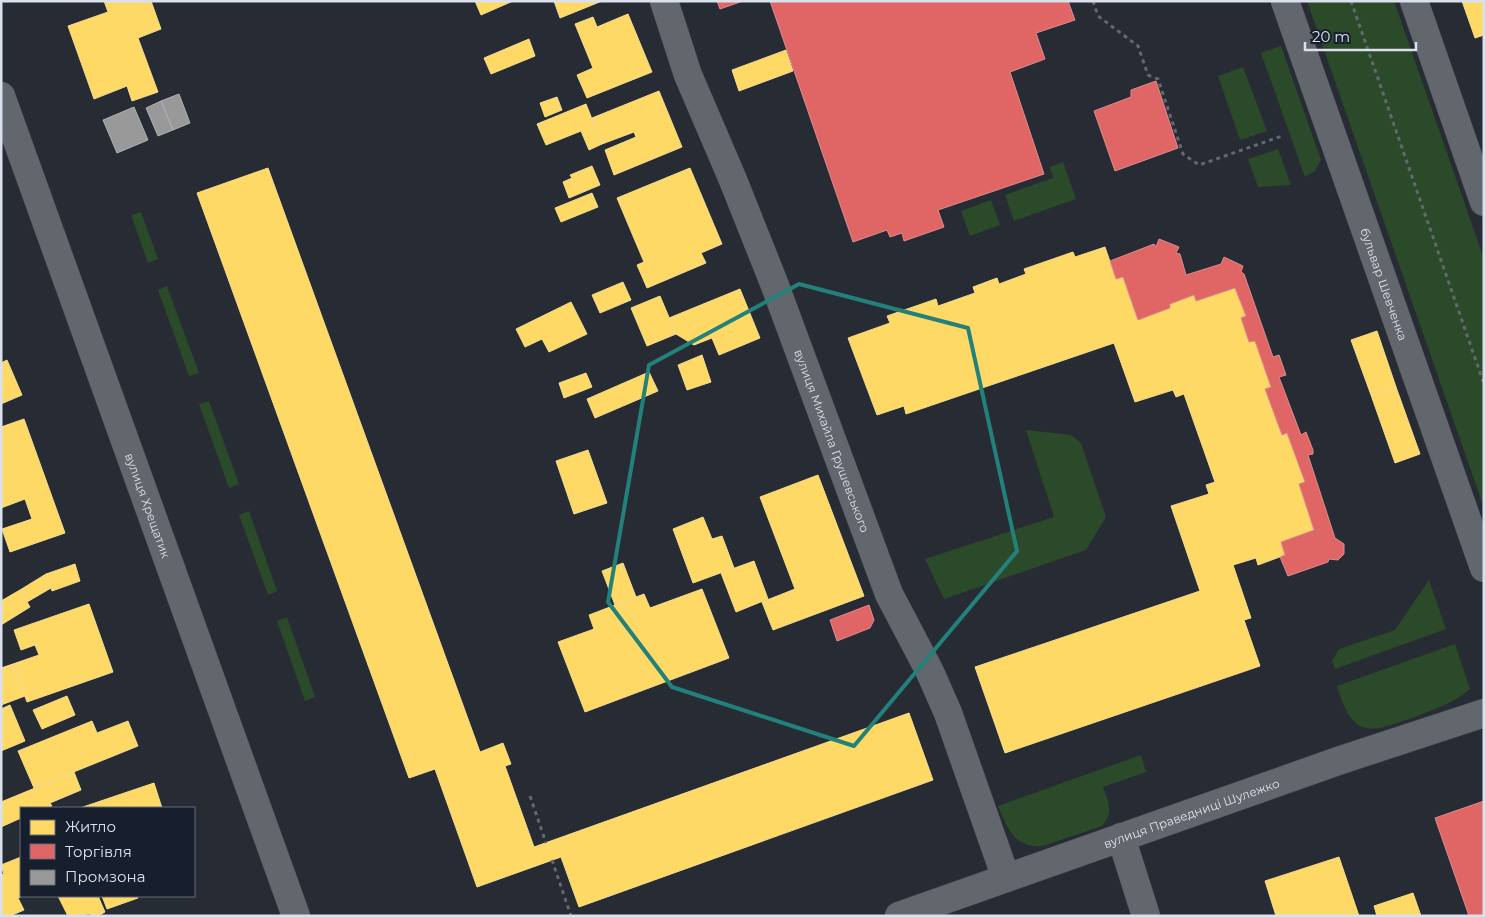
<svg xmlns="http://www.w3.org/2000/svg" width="1485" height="917" viewBox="0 0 1485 917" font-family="Montserrat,sans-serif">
	<rect width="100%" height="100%" fill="#272b34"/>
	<!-- green -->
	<path fill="#2b4a29" d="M1307 1H1394L1484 259V508Z
		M1281 46 1321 160 1315 171 1305 177 1261 53Z
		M1243 67 1267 131 1240 140 1218 76Z
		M1278 149 1291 185 1258 187 1248 159Z
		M1063 162 1076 199 1014 221 1005 195 1053 178 1050 167Z
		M991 200 1000 225 970 236 961 211Z
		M141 212 158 259 148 263 131 215Z
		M167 286 199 373 189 376 158 290Z
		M209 401 239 484 229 488 199 404Z
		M1026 430 1071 435 1081 443 1106 517 1086 550 944 599 925 559 1054 517Z
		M249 511 277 591 268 595 239 515Z
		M1429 580 1446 629 1335 669 1332 661 1339 649 1395 630Z
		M287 617 315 697 305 701 277 621Z
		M1455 644 1470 689C1454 703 1435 709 1415 717 1369 733 1353 740 1337 686Z
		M1141 755 1146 772 1103 787C1108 801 1114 813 1102 826L1043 846C1015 849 1007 828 998 806Z"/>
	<!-- homes -->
	<path fill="#ffd966" stroke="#f4db8e" d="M104 1H151L161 29 138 38 158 92 132 101 127 86 94 99 68 26 108 12Z
		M475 1H513L481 15Z
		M554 1H602L560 18Z
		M1462 1H1484V35L1475 38Z
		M628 14 652 72 587 98 577 75 593 68 575 24 593 17 597 27Z
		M529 39 535 56 491 74 484 58Z
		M786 50 793 71 739 91 732 70Z
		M659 91 682 147 614 175 605 150 636 137 634 132 602 144 592 118Z
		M557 97 562 110 545 117 540 103Z
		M586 104 602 144 589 150 581 131 546 145 537 124Z
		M592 166 600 185 569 198 563 182 572 178 570 175Z
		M268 168 480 752 503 743 511 764 505 766 534 847 909 713 933 780 579 907 561 857 477 887 435 769 409 778 197 193Z
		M690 168 722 244 701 253 706 263 647 288 637 265 644 262 617 198Z
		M592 193 598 207 561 222 555 208Z
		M1105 247 1116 279 1123 277 1138 320 1170 308V304L1194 295 1196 301 1235 288 1246 316 1241 318 1249 342 1255 341 1271 387 1265 389 1282 435 1287 433 1305 482 1299 484 1314 530 1281 542 1285 555 1258 565 1256 558 1233 565 1251 618 1244 620 1260 666 1005 753 975 667 1200 591 1171 506 1209 494 1206 485 1215 482 1184 394 1176 397 1173 390 1135 402 1114 343 906 414 904 406 877 415 848 338 890 323 887 316 936 299 938 306 975 293 973 287 997 278 999 284 1026 274 1024 269 1073 252 1075 257Z
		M623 282 631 300 600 313 592 295Z
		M740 289 760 338 719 355 712 338 694 345 676 334 669 318Z
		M660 296 676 334 647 346 631 308Z
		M571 302 587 334 549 352 542 339 525 347 516 329Z
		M1377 331 1396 387 1371 395 1351 340Z
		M702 355 711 382 687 390 678 365Z
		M7 360 22 395 1 404V363Z
		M649 372 658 391 595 418 587 399Z
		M586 373 592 387 564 398 559 383Z
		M1396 387 1420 454 1395 463 1371 395Z
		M24 419 65 533 10 552 2 529 32 519 25 499 1 508V427Z
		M588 450 607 503 574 514 556 461Z
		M818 475 864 596 773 630 762 602 795 589 760 497Z
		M703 517 712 539 722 536 734 568 693 583 673 529Z
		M754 561 768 599 736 612 721 573Z
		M623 563 636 597 615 605 602 571Z
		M75 564 80 581 52 591 46 574Z
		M46 574 51 588 27 602 20 590Z
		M702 589 729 658 585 712 558 642 594 629 589 615 644 594 650 608Z
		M20 590 30 607 1 625V601Z
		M89 604 113 672 27 702 13 664 39 655 35 645 21 650 14 630Z
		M13 664 25 696 1 705V668Z
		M67 696 75 715 42 729 33 710Z
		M10 705 25 741 1 751V709Z
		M92 721 97 733 128 721 138 746 34 788 18 751Z
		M74 772 81 790 50 803 52 806 46 808H21V818L1 827V802Z
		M154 783 162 808H80Z
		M21 857V896H23L18 898 24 910 10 916H1V875L4 874 1 865Z
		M1339 857 1359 916H1276L1265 881Z
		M1413 893 1421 916H1377L1374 906Z
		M58 896H98L105 912 98 916 89 914 68 916Z
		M102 896H137L138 898 107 909Z"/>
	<!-- shops -->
	<path fill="#e06666" stroke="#de8b8e" d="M717 1H743L720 9Z
		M770 1H1068L1075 20 1036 33 1045 59 1010 72 1044 174 938 210 944 227 904 241 902 233 890 237 887 230 853 242Z
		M1156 81 1178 148 1115 171 1094 111 1131 97V90Z
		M1159 239 1179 247 1176 253 1180 254 1186 275 1221 264 1224 257 1243 266 1241 272 1244 274 1273 357 1279 355 1286 375 1279 377 1301 435 1306 432 1313 450V454L1308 455 1335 538 1344 544V554L1338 560 1329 559 1328 562 1288 576 1280 557 1285 555 1281 542 1314 530 1299 484 1305 482 1287 433 1282 435 1265 389 1271 387 1255 341 1249 342 1241 318 1246 316 1235 288 1196 301 1194 295 1170 304V308L1138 320 1123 277 1116 279 1110 261 1154 244 1156 247Z
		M869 605 874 620 870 628 837 641 830 620Z
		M1484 801V916H1469L1435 818Z"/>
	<!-- industry -->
	<path fill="#999" stroke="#adafb2" d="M179 94 190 123 173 130 161 101Z
		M161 101 173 130 158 136 146 108Z
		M134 107 148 140 117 153 103 120Z"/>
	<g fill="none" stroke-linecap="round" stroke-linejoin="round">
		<defs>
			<g id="street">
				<path id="s1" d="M664 1 688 75 733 180 774 283 889 594 930 672 948 713 1006 878"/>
				<path d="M1121 837 1146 916"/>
				<path id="s2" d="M899 916 1338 761 1484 713"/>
			</g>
			<g id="secondary">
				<path id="s3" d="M1285 1 1484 568"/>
				<path d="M1414 1 1484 202"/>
				<path id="s4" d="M1 96 296 916"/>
			</g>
		</defs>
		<!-- street casing -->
		<use href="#street" stroke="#454951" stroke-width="29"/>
		<!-- secondary casing -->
		<use href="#secondary" stroke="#454951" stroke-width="29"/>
		<!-- path -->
		<path stroke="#64676e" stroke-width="3" stroke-dasharray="4 4" stroke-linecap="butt" d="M1093 1 1098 16 1138 46 1148 75 1158 79 1183 154 1199 165 1282 136
			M1351 1 1484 384
			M530 796 546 843
			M552 860 571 916"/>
		<!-- street -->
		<use href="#street" stroke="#62666d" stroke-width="28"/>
		<!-- secondary -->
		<use href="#secondary" stroke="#62666d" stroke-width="28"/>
	</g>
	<!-- marked area -->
	<path fill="none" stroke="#23817b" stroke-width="4" stroke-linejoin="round" d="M799 284 968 328 1017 551 854 746 672 687 608 602 649 365Z"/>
	<g text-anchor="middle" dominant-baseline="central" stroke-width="5" stroke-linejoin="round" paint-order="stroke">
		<!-- street labels -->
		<g font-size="12" fill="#dbe1ec" stroke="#171f2f">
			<text stroke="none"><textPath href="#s3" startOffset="300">бульвар Шевченка</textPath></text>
			<text stroke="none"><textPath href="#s1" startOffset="471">вулиця Михайла Грушевського</textPath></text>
			<text stroke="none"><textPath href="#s4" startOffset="435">вулиця Хрещатик</textPath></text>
			<text stroke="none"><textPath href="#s2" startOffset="310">вулиця Праведниці Шулежко</textPath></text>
		</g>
	</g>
	<!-- border -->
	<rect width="1485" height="917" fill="none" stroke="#dbe1ec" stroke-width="5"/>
	<!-- legend -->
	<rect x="20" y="807" width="175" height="90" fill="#171f2f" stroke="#656d7b"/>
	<rect x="30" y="820" width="25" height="15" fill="#ffd966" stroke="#656d7b"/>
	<text x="65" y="832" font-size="15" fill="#dbe1ec">Житло</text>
	<rect x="30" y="844" width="25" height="15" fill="#e06666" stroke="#656d7b"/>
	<text x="65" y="857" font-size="15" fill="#dbe1ec">Торгівля</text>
	<rect x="30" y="870" width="25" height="15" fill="#999999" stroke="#656d7b"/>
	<text x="65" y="882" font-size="15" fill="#dbe1ec">Промзона</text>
	<!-- scale -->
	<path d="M1305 42v8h111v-8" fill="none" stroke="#dbe1ec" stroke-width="2.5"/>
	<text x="1312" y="42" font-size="15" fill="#dbe1ec" stroke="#171f2f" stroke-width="4" paint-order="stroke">20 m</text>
</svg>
